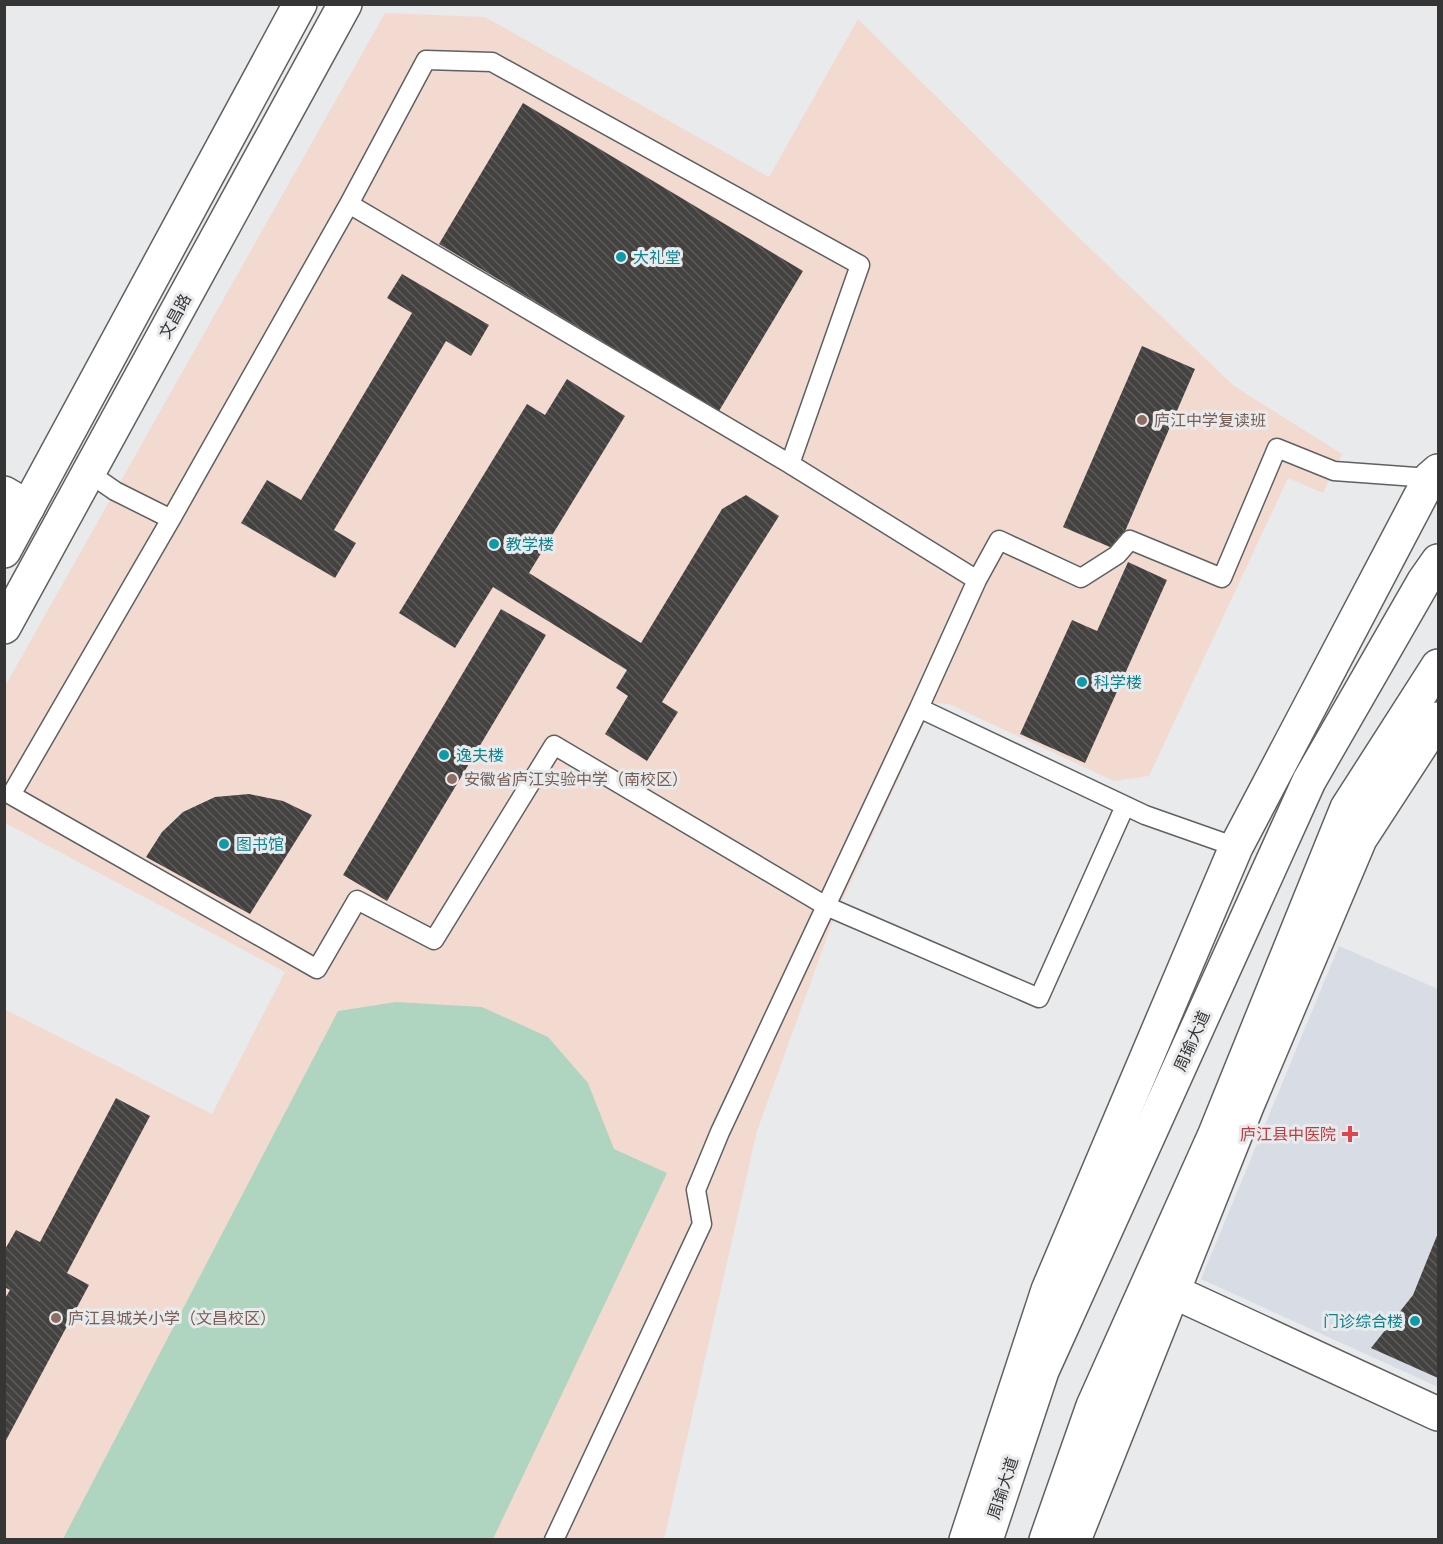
<svg xmlns="http://www.w3.org/2000/svg" width="1443" height="1544" viewBox="0 0 1443 1544" font-family="Karla,'Noto Sans SC',sans-serif">
	<defs>
		<pattern id="building-back-hatch" width="6" height="6" patternUnits="userSpaceOnUse" patternTransform="scale(1.5)"><rect width="6" height="6" fill="#444241"/><path d="M-1 5l2 2M0 0l6 6M5-1l2 2" fill="none" stroke="#5d5c5b"/></pattern>
	</defs>
	<rect width="100%" height="100%" fill="#e9eaec"/>
	<!-- built -->
	<path fill="#d8dde5" d="M1339 946 1438 989V1387L1201 1279Z"/>
	<!-- education -->
	<path fill="#f3dad1" d="M385 13 485 17 769 177 858 19 1071 230 1234 386 1342 454 1323 493 1288 478 1149 776 1114 781 949 704 933 703 831 926 757 1131 664 1539H5L4 1009 212 1114 285 972 5 823V686Z"/>
	<!-- green -->
	<path fill="#afd5c1" d="M396 1002 482 1007 548 1037 588 1083 614 1149 667 1173 493 1539H63L338 1011Z"/>
	<!-- building -->
	<path fill="url(#building-back-hatch)" d="M523 103 803 271 719 411 439 244Z
		M402 274 489 325 471 356 446 341 334 530 356 543 335 578 241 523 267 480 301 500 412 313 387 298Z
		M1142 346 1195 369 1117 550 1063 527Z
		M567 379 625 416 529 573 641 643 722 509 746 495 779 516 662 702 678 712 647 761 605 734 628 696 616 688 627 670 493 587 455 648 399 613 527 404 545 415Z
		M1128 562 1167 580 1085 763 1020 734 1072 620 1097 631Z
		M501 609 546 635 387 901 343 875Z
		M249 794 283 801 312 815 250 914 146 857 162 832 183 812 215 797Z
		M116 1098 150 1116 67 1273 89 1285 4 1444V1300L10 1290 4 1287V1251L16 1230 40 1242Z
		M1438 1233V1378L1371 1348 1413 1295Z"/>
	<g fill="none" stroke-linecap="round" stroke-linejoin="round">
		<defs>
			<path id="service" d="M349 204 426 60 492 62 860 265 790 464
				M89 473 115 491 171 519 11 795 317 969 357 900 434 940 554 745 826 906 919 708
				M171 519 349 204 790 464 977 580 919 708 1145 815 1236 847
				M977 580 999 540 1081 578 1117 555 1130 540 1222 578 1277 448 1334 471 1430 478
				M554 1540 702 1224 696 1190 720 1132 826 906 1039 998 1125 806"/>
			<path id="minor" d="M4 493 28 507
				M1172 1291 1438 1414
				M966 1540 1048 1290 1236 847 1430 478 1438 471
				M1074 1540 1247 1106 1360 839 1438 719"/>
			<path id="secondary" d="M4 551 300 4
				M4 627 345 4"/>
			<path id="primary" d="M986 1540 1042 1371 1309 781 1424 581 1438 561
				M1046 1540 1093 1406 1215 1134 1347 808 1438 666"/>
		</defs>
		<!-- service casing -->
		<use href="#service" stroke="#5f6061" stroke-width="21"/>
		<!-- minor casing -->
		<use href="#minor" stroke="#5f6061" stroke-width="36"/>
		<!-- secondary casing -->
		<use href="#secondary" stroke="#5f6061" stroke-width="36"/>
		<!-- primary casing -->
		<use href="#primary" stroke="#5f6061" stroke-width="36"/>
		<!-- service -->
		<use href="#service" stroke="#fff" stroke-width="18"/>
		<!-- minor -->
		<use href="#minor" stroke="#fff" stroke-width="33"/>
		<!-- secondary -->
		<use href="#secondary" stroke="#fff" stroke-width="33"/>
		<!-- primary -->
		<use href="#primary" stroke="#fff" stroke-width="33"/>
	</g>
	<!-- markers -->
	<g fill="#0f9aa8" stroke="#e9eaec" stroke-width="2">
		<circle cx="621" cy="257" r="6"/>
		<circle cx="494" cy="544" r="6"/>
		<circle cx="1082" cy="682" r="6"/>
		<circle cx="444" cy="755" r="6"/>
		<circle cx="224" cy="844" r="6"/>
		<circle cx="1415" cy="1321" r="6"/>
	</g>
	<g fill="#8d6e63" stroke="#e9eaec" stroke-width="2">
		<circle cx="1142" cy="420" r="6"/>
		<circle cx="452" cy="779" r="6"/>
		<circle cx="56" cy="1318" r="6"/>
	</g>
	<path fill="#e0444e" stroke="#e9eaec" stroke-width="2" d="M1347 1125h6v6h6v6h-6v6h-6v-6h-6v-6h6z"/>
	<g text-anchor="middle" dominant-baseline="central" stroke-width="6" stroke-linejoin="round" paint-order="stroke">
		<!-- culture labels -->
		<g font-size="16" fill="#0d838f" stroke="#e9eaec" text-anchor="start">
			<text x="633" y="257">大礼堂</text>
			<text x="506" y="544">教学楼</text>
			<text x="1094" y="682">科学楼</text>
			<text x="456" y="755">逸夫楼</text>
			<text x="236" y="844">图书馆</text>
			<text x="1403" y="1321" text-anchor="end">门诊综合楼</text>
		</g>
		<!-- street labels -->
		<g font-size="16" fill="#353536" stroke="#e9eaec">
			<text transform="translate(175 316) rotate(-61)">文昌路</text>
			<text transform="translate(1192 1041) rotate(-66)">周瑜大道</text>
			<text transform="translate(1003 1488) rotate(-72)">周瑜大道</text>
		</g>
		<!-- education labels -->
		<g font-size="16" fill="#785e54" stroke="#e9eaec" text-anchor="start">
			<text x="1154" y="420">庐江中学复读班</text>
			<text x="464" y="779">安徽省庐江实验中学（南校区）</text>
			<text x="68" y="1318">庐江县城关小学（文昌校区）</text>
		</g>
		<!-- health labels -->
		<g font-size="16" fill="#be3a42" stroke="#e9eaec" text-anchor="end">
			<text x="1336" y="1134">庐江县中医院</text>
		</g>
	</g>
	<!-- border -->
	<rect width="1443" height="1544" fill="none" stroke="#353536" stroke-width="12"/>
</svg>
